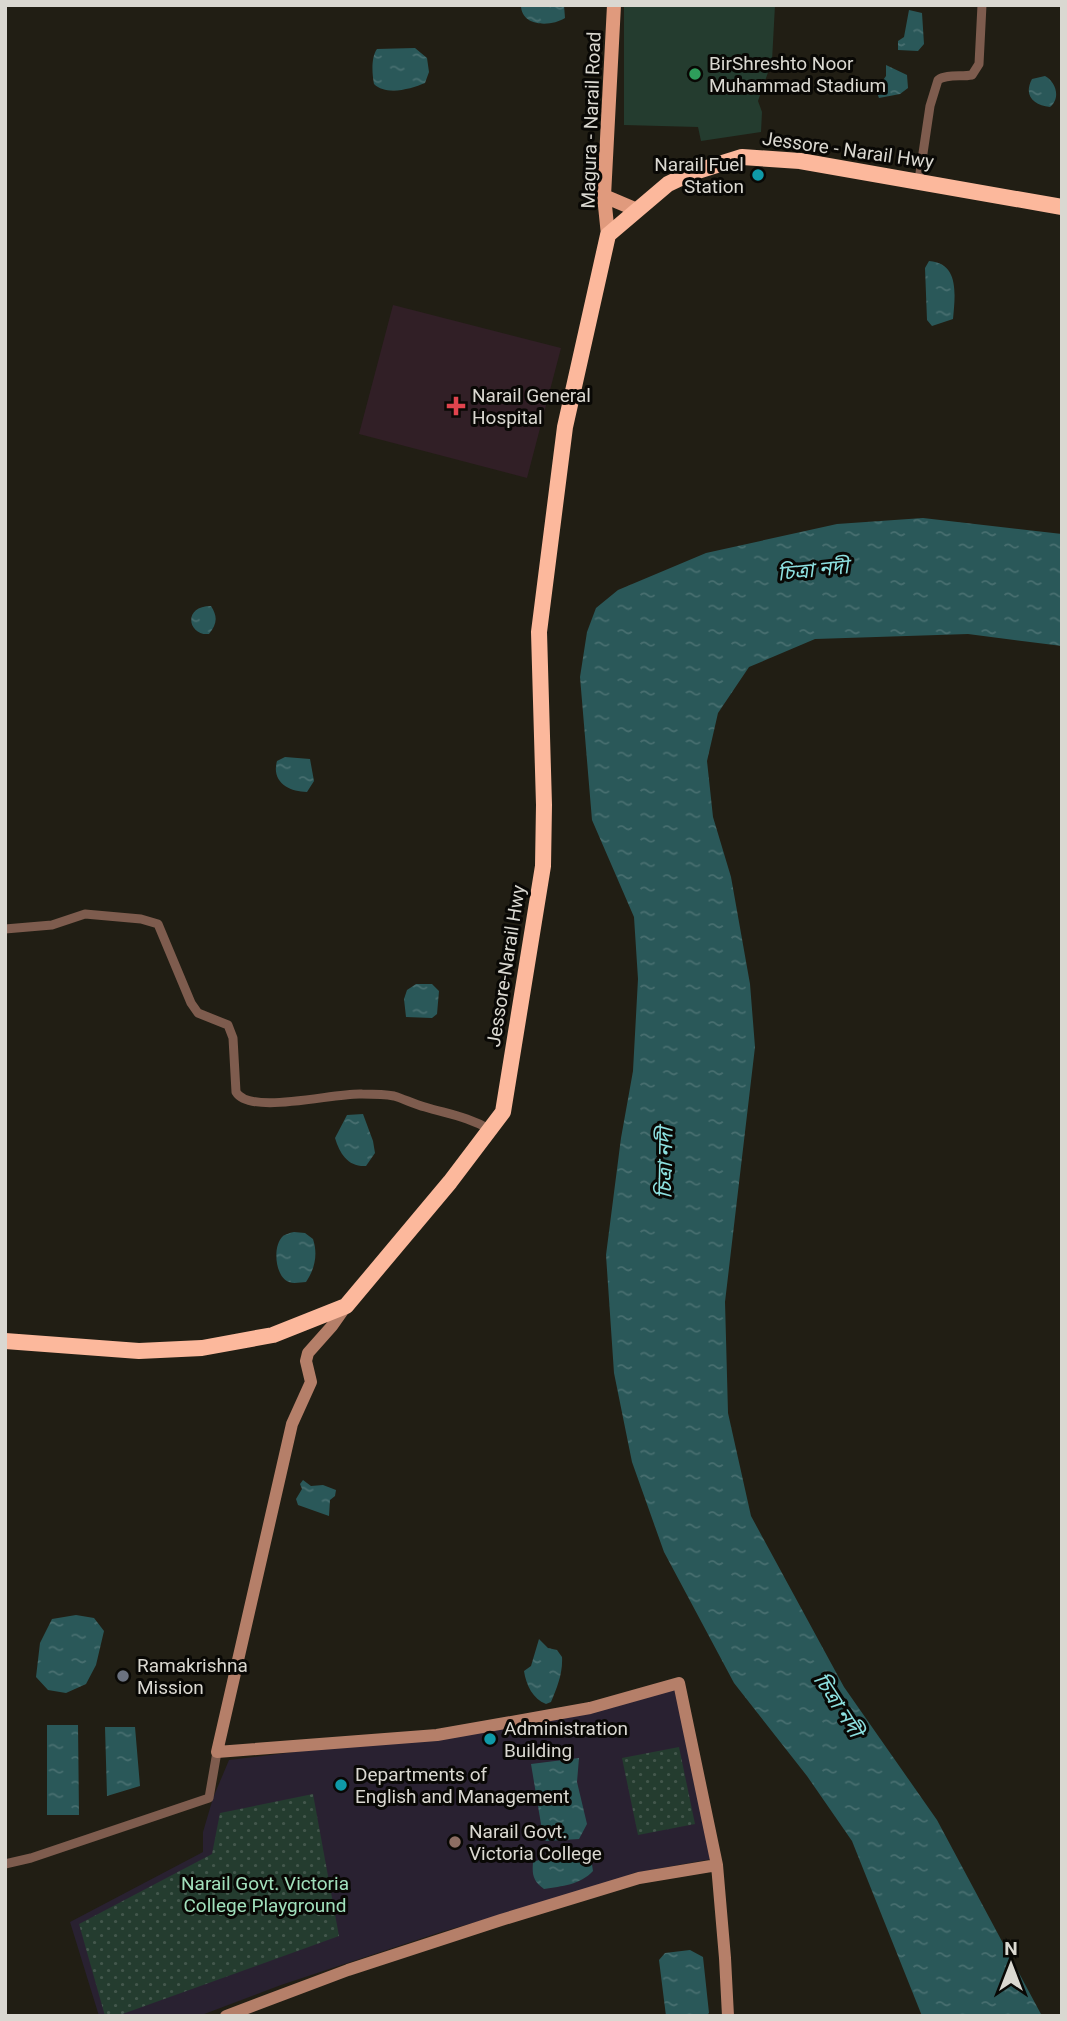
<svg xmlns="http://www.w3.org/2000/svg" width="1067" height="2021" viewBox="0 0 1067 2021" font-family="Roboto,'Noto Sans Bengali',sans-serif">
	<defs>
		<pattern id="park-dots" width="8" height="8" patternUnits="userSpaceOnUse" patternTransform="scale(1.75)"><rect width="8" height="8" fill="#243c2f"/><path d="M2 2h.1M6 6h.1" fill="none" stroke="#43574c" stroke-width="1.8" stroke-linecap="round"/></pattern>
		<pattern id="water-ripples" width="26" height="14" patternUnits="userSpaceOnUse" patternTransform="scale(1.75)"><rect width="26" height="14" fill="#2a5859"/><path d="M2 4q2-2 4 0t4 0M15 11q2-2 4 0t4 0" fill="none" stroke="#486f70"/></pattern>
	</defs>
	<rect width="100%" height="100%" fill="#211e14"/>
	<!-- education -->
	<path fill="#292131" d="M676 1687 712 1859 634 1873 596 1888 441 1932 281 1985 199 2016H99L70 1922 203 1852V1832L213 1798 229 1760 350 1745Z"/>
	<!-- medical -->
	<path fill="#311f26" d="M393 305 561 348 527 478 359 434Z"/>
	<!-- park -->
	<path fill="url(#park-dots)" d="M679 1747 695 1824 638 1835 622 1758Z
		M313 1794 339 1936 117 2016H105L79 1924 212 1854 220 1813Z"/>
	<!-- pitch -->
	<path fill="#243c2f" d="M624 5H775L772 61 758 101 762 112 761 132 701 141 698 127 624 125Z"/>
	<!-- water -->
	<path fill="url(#water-ripples)" d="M521 5H564L565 18C551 27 521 27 521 5Z
		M909 10 922 13 924 44 918 51 898 50V41L904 37Z
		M415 48 427 58 429 72 425 83C411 89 386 96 374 84 372 74 371 57 377 49Z
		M886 65 907 75 908 88 900 94 879 98 876 90 886 76Z
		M1045 76C1056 82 1061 98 1050 107 1034 105 1023 96 1032 79Z
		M929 261C960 263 955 296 953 319L932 326 927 320 925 268Z
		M923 518 1062 534V646L968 634 815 639 749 667 718 713 707 761 713 817 731 877 750 984 755 1047 725 1302 728 1413 751 1516 844 1687 937 1820 1042 2016H922L852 1841 807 1776 734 1683 664 1552 632 1462 614 1373 606 1255 621 1138 633 1071 638 979 634 917 592 820 580 677 587 632 596 608 618 590 706 553 837 524Z
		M211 606C218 617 217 624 209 634 188 636 182 606 211 606Z
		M285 757 310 759 314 781 307 792C289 792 271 782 277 761Z
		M416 984H432L439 991 437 1014 432 1018 406 1017 404 999 407 990Z
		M363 1114 373 1141 375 1153 366 1166C348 1167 340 1154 335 1138L347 1115Z
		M294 1232 305 1233 313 1239C318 1254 315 1269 306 1282 301 1282 294 1284 289 1282 275 1277 272 1246 283 1236 284 1235 292 1232 294 1232Z
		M303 1480 311 1486 323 1485 336 1490 335 1496 330 1500 329 1516 298 1505 296 1499 302 1489 300 1484Z
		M76 1615 94 1618 104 1631 96 1665 86 1684 66 1693 48 1690 36 1677 40 1643 52 1619Z
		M539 1639 548 1648 557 1650 562 1657C563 1673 557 1688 551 1702L546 1704C533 1699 526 1685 524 1671L531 1666Z
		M47 1725H78L79 1815H47Z
		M105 1727H135L140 1786 107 1796Z
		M579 1758 577 1782 587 1824 579 1839 546 1841 543 1836 531 1764Z
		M583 1852 591 1858 593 1871C580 1885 562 1886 544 1889 533 1881 532 1875 533 1862L557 1854Z
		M690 1950 703 1957 709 2013 706 2016H666L659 1960 665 1953Z"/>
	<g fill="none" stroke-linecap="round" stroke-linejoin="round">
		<!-- street -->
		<path stroke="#7e5c4e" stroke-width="9" d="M919 180 930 106 938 80C946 74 961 77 972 75L979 64 982 5
			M5 929 52 925 85 914 141 919 158 924 191 1003 198 1013 228 1025 233 1038 236 1092C250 1116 336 1092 362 1094 372 1094 384 1094 394 1096 404 1099 414 1104 425 1107 448 1114 469 1117 491 1130
			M5 1864 31 1858 209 1798 217 1752"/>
		<!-- secondary -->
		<path stroke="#b57f69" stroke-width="12" d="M346 1306 332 1326 308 1353 306 1361 311 1382 292 1424 217 1752 437 1735 590 1708 679 1683 717 1865 725 1958 728 2016
			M226 2016 348 1970 501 1920 639 1878 717 1865"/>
		<!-- primary -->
		<path stroke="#e09a7d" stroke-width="14" d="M604 196 637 210
			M608 235 604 196 614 5"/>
		<!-- highway -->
		<path stroke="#fcb89c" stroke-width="16" d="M5 1341 139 1351 202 1348 273 1335 346 1306 450 1182 503 1112 543 866 544 805 539 632 565 427 608 235 668 184 691 173 742 157 800 161 1062 207"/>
	</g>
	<!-- markers -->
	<circle fill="#2e9e5b" stroke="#090805" stroke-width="2.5" cx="695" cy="74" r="7"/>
	<g fill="#0f9aa8" stroke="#090805" stroke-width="2.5">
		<circle cx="758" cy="175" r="7"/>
		<circle cx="490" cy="1739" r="7"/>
		<circle cx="341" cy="1785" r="7"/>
	</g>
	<path fill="#e0444e" stroke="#090805" stroke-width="2.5" d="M452.5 395.5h7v7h7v7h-7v7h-7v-7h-7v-7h7z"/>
	<circle fill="#6b7280" stroke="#090805" stroke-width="2.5" cx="123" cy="1676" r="7"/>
	<circle fill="#8d6e63" stroke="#090805" stroke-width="2.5" cx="455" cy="1842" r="7"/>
	<g text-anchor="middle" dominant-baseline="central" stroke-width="6" stroke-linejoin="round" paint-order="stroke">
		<!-- poi labels -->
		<g font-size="19" fill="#dad8d1" stroke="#090805" text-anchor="start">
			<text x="709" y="63">BirShreshto Noor<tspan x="709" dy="22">Muhammad Stadium</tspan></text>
			<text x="744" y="164" text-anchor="end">Narail Fuel<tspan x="744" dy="22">Station</tspan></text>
			<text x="472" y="395">Narail General<tspan x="472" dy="22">Hospital</tspan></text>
			<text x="137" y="1665">Ramakrishna<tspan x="137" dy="22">Mission</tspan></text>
			<text x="504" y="1728">Administration<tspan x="504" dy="22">Building</tspan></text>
			<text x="355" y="1774">Departments of<tspan x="355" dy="22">English and Management</tspan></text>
			<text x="469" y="1831">Narail Govt.<tspan x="469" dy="22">Victoria College</tspan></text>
		</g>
		<!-- street labels -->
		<g font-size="19" fill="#dad8d1" stroke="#090805">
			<text transform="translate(591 120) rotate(-88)">Magura - Narail Road</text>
			<text transform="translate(848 150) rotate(8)">Jessore - Narail Hwy</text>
			<text transform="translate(506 966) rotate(-81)">Jessore-Narail Hwy</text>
		</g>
		<!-- park labels -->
		<g font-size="19" fill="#a1e0bc" stroke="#090805">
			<text x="265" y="1883">Narail Govt. Victoria<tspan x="265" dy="22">College Playground</tspan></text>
		</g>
		<!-- water labels -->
		<g font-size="21" font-style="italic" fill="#8de0e0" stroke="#090805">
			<text transform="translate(813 570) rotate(-6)">চিত্রা নদী</text>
			<text transform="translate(665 1163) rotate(-89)">চিত্রা নদী</text>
			<text transform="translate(838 1705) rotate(57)">চিত্রা নদী</text>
		</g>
	</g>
	<!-- border -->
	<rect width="1067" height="2021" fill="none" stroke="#dad8d1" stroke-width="14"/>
	<!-- north arrow -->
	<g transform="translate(1011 1965)" stroke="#090805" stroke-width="5" paint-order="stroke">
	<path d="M0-5L12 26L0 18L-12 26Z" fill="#dad8d1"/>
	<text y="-10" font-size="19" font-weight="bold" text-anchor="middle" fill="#dad8d1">N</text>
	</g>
</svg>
